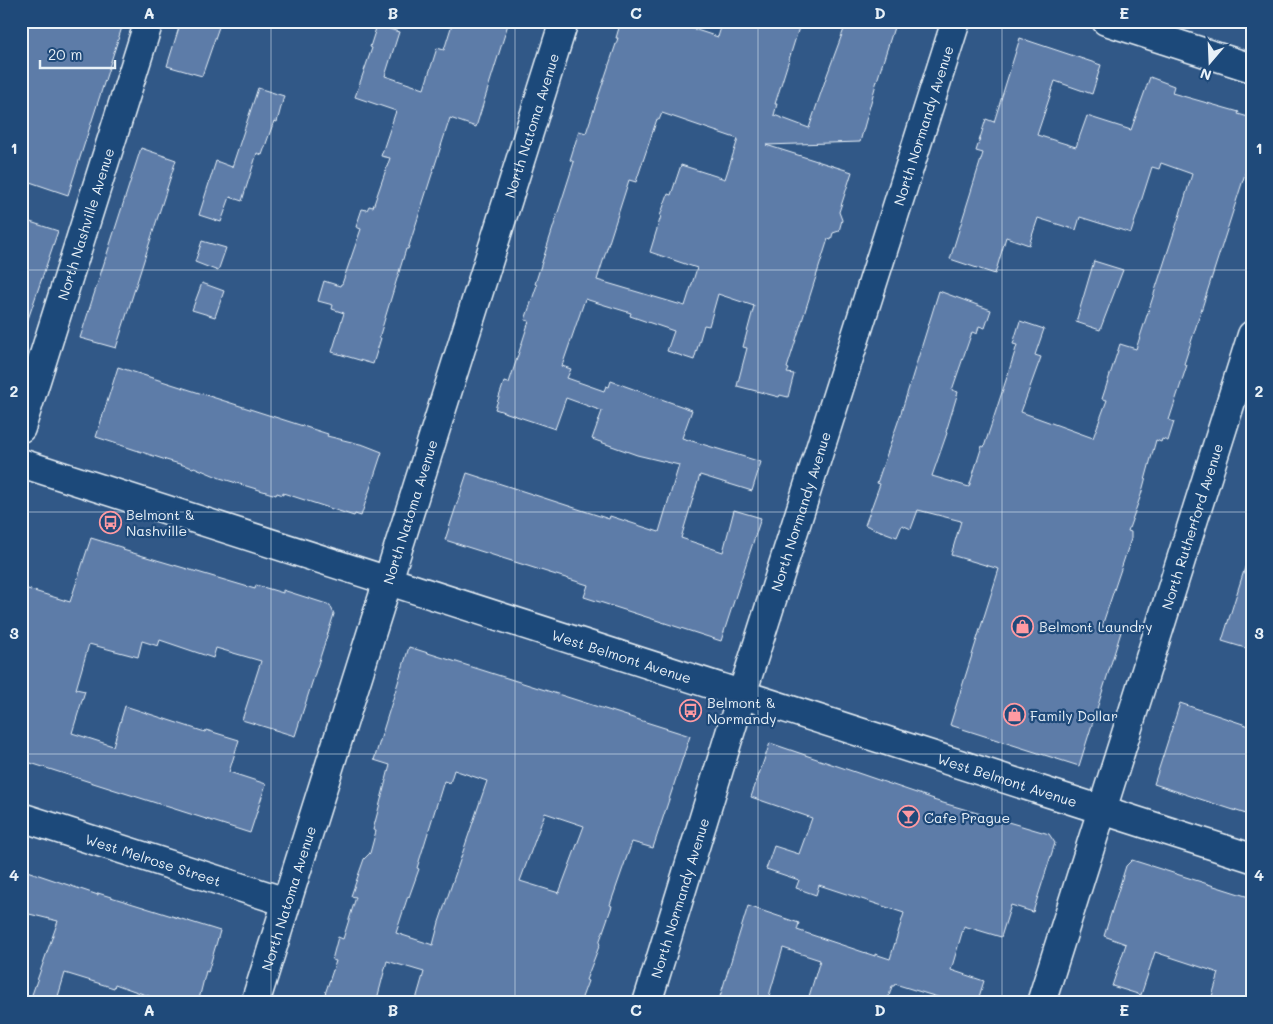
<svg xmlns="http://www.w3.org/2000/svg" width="1273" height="1024" viewBox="0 0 1273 1024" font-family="Mali,sans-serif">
	<rect width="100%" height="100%" fill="#315887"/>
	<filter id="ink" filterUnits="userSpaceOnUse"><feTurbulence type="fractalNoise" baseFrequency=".02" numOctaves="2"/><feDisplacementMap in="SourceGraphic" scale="10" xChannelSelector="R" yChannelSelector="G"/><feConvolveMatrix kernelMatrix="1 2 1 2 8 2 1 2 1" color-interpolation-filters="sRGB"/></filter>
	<g filter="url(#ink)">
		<!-- building -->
		<path fill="#5d7ba8" stroke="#e8f1f8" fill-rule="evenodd" d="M26 21H124L68 195 21 179V38Z
			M181 21H221L202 76 167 66Z
			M453 21H509L476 127 450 118 408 249H406L379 338H381L373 364 332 352 344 313 332 309 333 305 318 301 324 281 340 286 341 284H342L361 229 356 227 362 209 367 210 369 206 373 207 390 158 381 156 396 111 355 97 372 48 370 47 377 25 399 32 385 76 424 89 437 48 444 50Z
			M621 21H669L718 37 723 21H801L775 104H777L774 115 809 128 827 75 847 21H896L876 84 860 142 766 145 852 172 839 212 842 220 839 231 833 233 831 240 828 239 787 368 789 369 787 373 794 374 788 397 780 395 779 397 737 386 747 348 743 347 754 306 718 294 709 326 704 325 694 360 667 351 674 331 630 316 631 313 585 299 562 366 571 369 567 378 604 391 606 386 609 387 611 381 692 410 682 438 761 462 752 491 700 475 681 538 723 552 734 510 761 518 721 641 584 597 588 585 445 540 467 473 609 519 610 516 659 532 679 465 637 455 592 439 602 411 566 398 555 429 495 409 504 382 509 383 529 321 525 320 537 285 535 284 544 256 574 162 570 160 579 131 586 133 618 38H616ZM662 113 738 139 725 179 681 165 671 195 668 194 660 216H661L650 252 697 268 685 306 597 280 629 180 636 182 657 119 659 120Z
			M1020 38 1101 65 1092 94 1055 81 1037 135 1076 147 1087 116 1131 130 1150 77 1174 86 1172 93 1239 112 1238 114 1252 118V152L1184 364 1187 365 1169 420 1174 422 1168 441 1162 439 1161 442 1156 440 1141 495 1128 531 1131 532V539L1102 626 1121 632 1079 766 950 725 999 569 951 555 961 521 918 510 911 529 902 525 897 537 865 525 880 484 877 483 900 416 939 291 991 310 985 328 979 326 977 334 972 332 952 390 958 392 946 432 947 433 932 476 969 487 982 446 984 447 1008 374 1017 345 1013 344 1020 321 1044 329 1035 355 1041 357 1021 412 1093 438 1107 400 1102 399 1120 344 1136 349 1180 214 1192 174 1161 163 1159 169 1152 167 1131 233 1080 217 1076 230 1038 218 1029 245 1006 237 995 274 950 259 983 153 976 151 986 119 994 122Z
			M258 88 284 96 277 122 274 121 262 155 257 153 242 201 230 197 221 222 199 215 216 161 232 167Z
			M141 148 176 160 116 348 80 338Z
			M21 219 58 231 25 328H21Z
			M202 241 226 248 218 271 195 262Z
			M1094 261 1123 270 1100 330 1076 322Z
			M202 283 224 291 215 317 192 310Z
			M118 367 328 434 327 436 364 445 382 452 361 516 355 514 354 516 283 493V495L277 493 276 495 220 478 194 467 193 468 166 460 96 437Z
			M91 538 124 548 123 550 255 589 256 585 283 593V590L330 605 334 614 295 736 242 720 261 661 216 648 213 658 160 640 158 646 142 641 138 657 89 644 76 689 85 691 72 733 113 746 125 706 205 732 206 730 239 740 229 772 266 784 250 833 21 760V587L70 602Z
			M1247 561 1252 562V650L1222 641Z
			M409 647 690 736 653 848 632 842 610 905 612 906 599 943 600 944 586 980 588 981 580 1003H415L424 972 387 961 376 1003H322L336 961 332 960 338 937 343 939 356 897 351 896 364 859 370 853 376 831 373 830 390 765 374 760ZM454 770 487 781 439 922 433 945 396 933 408 896 409 897 419 869 417 868 444 781 450 783ZM545 813 584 826 559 893 520 881Z
			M1180 703 1252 727V816L1154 784Z
			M770 743 934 799 933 800 1049 834 1055 843 1033 912 1011 905 1001 937 964 926 951 970 984 981 977 1003H957L895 984 894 986H892L887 1003H807L820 960 783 948 767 1003H718L748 906 799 923 797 930 875 956V954L890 959 904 913 819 885 816 895 796 888 799 880 766 869 774 846 799 854 812 818 751 797Z
			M1132 860 1252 898V1003H1210L1219 973 1155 952 1141 995 1112 986 1126 944 1104 936 1126 866Z
			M21 869 98 895V893L220 931 208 972 206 971 198 1003H168L115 984 114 988 65 973 56 1003H29L58 921 21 912Z"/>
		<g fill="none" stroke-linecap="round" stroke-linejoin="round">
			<defs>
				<g id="minor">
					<path d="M1106 21 1252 68"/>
					<path id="s1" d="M21 428 149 21"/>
					<path id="s2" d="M21 817 286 902"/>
					<path id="s3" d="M255 1003 564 21"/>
					<path id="s4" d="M647 1003 742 694 956 21"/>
					<path id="s5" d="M1041 1003 1252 335"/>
				</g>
				<g id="secondary">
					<path id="s6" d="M21 463 1252 858"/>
				</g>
			</defs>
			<!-- minor casing -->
			<use href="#minor" stroke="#e8f1f8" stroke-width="31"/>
			<!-- secondary casing -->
			<use href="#secondary" stroke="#e8f1f8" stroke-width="31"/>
			<!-- minor -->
			<use href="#minor" stroke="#1f4a7a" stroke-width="28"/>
			<!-- secondary -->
			<use href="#secondary" stroke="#1f4a7a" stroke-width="28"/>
		</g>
	</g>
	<!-- grid -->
	<path fill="none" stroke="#e8f1f8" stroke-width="1" stroke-opacity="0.55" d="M271 21V1003M515 21V1003M758 21V1003M1002 21V1003M21 270H1252M21 512H1252M21 754H1252"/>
	<!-- icons -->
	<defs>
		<symbol id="bus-ring" viewBox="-11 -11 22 22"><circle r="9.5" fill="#1f4a7a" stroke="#ff9aa2" stroke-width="1.5"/><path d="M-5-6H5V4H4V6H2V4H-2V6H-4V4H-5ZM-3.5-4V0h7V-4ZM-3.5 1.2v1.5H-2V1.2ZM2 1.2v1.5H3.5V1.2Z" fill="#ff9aa2"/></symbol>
		<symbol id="shop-ring" viewBox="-11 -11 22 22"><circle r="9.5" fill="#1f4a7a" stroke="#ff9aa2" stroke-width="1.5"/><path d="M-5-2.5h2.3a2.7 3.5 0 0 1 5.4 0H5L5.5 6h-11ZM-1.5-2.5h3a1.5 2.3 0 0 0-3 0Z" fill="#ff9aa2"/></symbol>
		<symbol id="bar-ring" viewBox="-11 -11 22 22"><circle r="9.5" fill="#1f4a7a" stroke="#ff9aa2" stroke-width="1.5"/><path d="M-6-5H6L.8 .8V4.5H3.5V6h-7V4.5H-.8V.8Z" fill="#ff9aa2"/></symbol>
	</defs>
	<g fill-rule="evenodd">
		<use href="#bus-ring" x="98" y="510" width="25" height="25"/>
		<use href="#shop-ring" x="1010" y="614" width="25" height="25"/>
		<use href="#bus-ring" x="678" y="698" width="25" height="25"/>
		<use href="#shop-ring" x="1002" y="702" width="25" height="25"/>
		<use href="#bar-ring" x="896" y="804" width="25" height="25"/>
	</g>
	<g text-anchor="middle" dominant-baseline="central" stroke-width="4.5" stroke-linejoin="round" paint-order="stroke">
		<!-- street labels -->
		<g font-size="14" fill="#e8f1f8" stroke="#1f4a7a">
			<text stroke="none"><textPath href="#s3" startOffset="920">North Natoma Avenue</textPath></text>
			<text stroke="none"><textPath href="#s4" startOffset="920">North Normandy Avenue</textPath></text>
			<text stroke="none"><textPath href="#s1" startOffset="214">North Nashville Avenue</textPath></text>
			<text stroke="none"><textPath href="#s3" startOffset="515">North Natoma Avenue</textPath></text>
			<text stroke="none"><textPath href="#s4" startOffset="515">North Normandy Avenue</textPath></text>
			<text stroke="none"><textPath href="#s5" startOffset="500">North Rutherford Avenue</textPath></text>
			<text stroke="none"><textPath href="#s6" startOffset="631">West Belmont Avenue</textPath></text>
			<text stroke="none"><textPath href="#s6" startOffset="1036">West Belmont Avenue</textPath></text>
			<text stroke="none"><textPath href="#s2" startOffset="139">West Melrose Street</textPath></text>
			<text stroke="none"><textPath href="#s3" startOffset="110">North Natoma Avenue</textPath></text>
			<text stroke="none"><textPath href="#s4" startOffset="110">North Normandy Avenue</textPath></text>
		</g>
		<!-- poi labels -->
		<g font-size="14" fill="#e8f1f8" stroke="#1f4a7a" text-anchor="start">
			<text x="126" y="514">Belmont &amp;<tspan x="126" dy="16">Nashville</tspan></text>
			<text x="1039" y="626">Belmont Laundry</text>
			<text x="707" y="702">Belmont &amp;<tspan x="707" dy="16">Normandy</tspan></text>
			<text x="1030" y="715">Family Dollar</text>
			<text x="924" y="817">Cafe Prague</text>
		</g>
	</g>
	<!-- margin -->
	<rect width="1273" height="1024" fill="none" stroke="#1f4a7a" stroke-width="55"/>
	<!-- north arrow -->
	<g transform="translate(1210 62) rotate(199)" stroke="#1f4a7a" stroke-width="4" paint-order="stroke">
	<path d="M0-4L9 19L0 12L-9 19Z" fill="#e8f1f8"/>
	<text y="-8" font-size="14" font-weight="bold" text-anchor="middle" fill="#e8f1f8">N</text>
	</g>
	<!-- scale -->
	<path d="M40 60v8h75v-8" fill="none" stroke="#e8f1f8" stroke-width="2.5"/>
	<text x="48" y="60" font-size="15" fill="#e8f1f8" stroke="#1f4a7a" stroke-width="4" paint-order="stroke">20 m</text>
	<rect x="28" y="28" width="1218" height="968" fill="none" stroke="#e8f1f8" stroke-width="2"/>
	<g font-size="16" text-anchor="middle" font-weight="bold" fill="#e8f1f8">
		<text x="149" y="19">A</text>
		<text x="393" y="19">B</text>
		<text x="636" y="19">C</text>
		<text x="880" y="19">D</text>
		<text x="1124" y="19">E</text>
		<text x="14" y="154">1</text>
		<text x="1259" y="154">1</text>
		<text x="14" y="397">2</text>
		<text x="1259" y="397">2</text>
		<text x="14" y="639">3</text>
		<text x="1259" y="639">3</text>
		<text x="14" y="881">4</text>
		<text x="1259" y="881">4</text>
		<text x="149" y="1016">A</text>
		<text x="393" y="1016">B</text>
		<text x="636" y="1016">C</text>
		<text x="880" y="1016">D</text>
		<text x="1124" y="1016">E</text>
	</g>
</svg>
